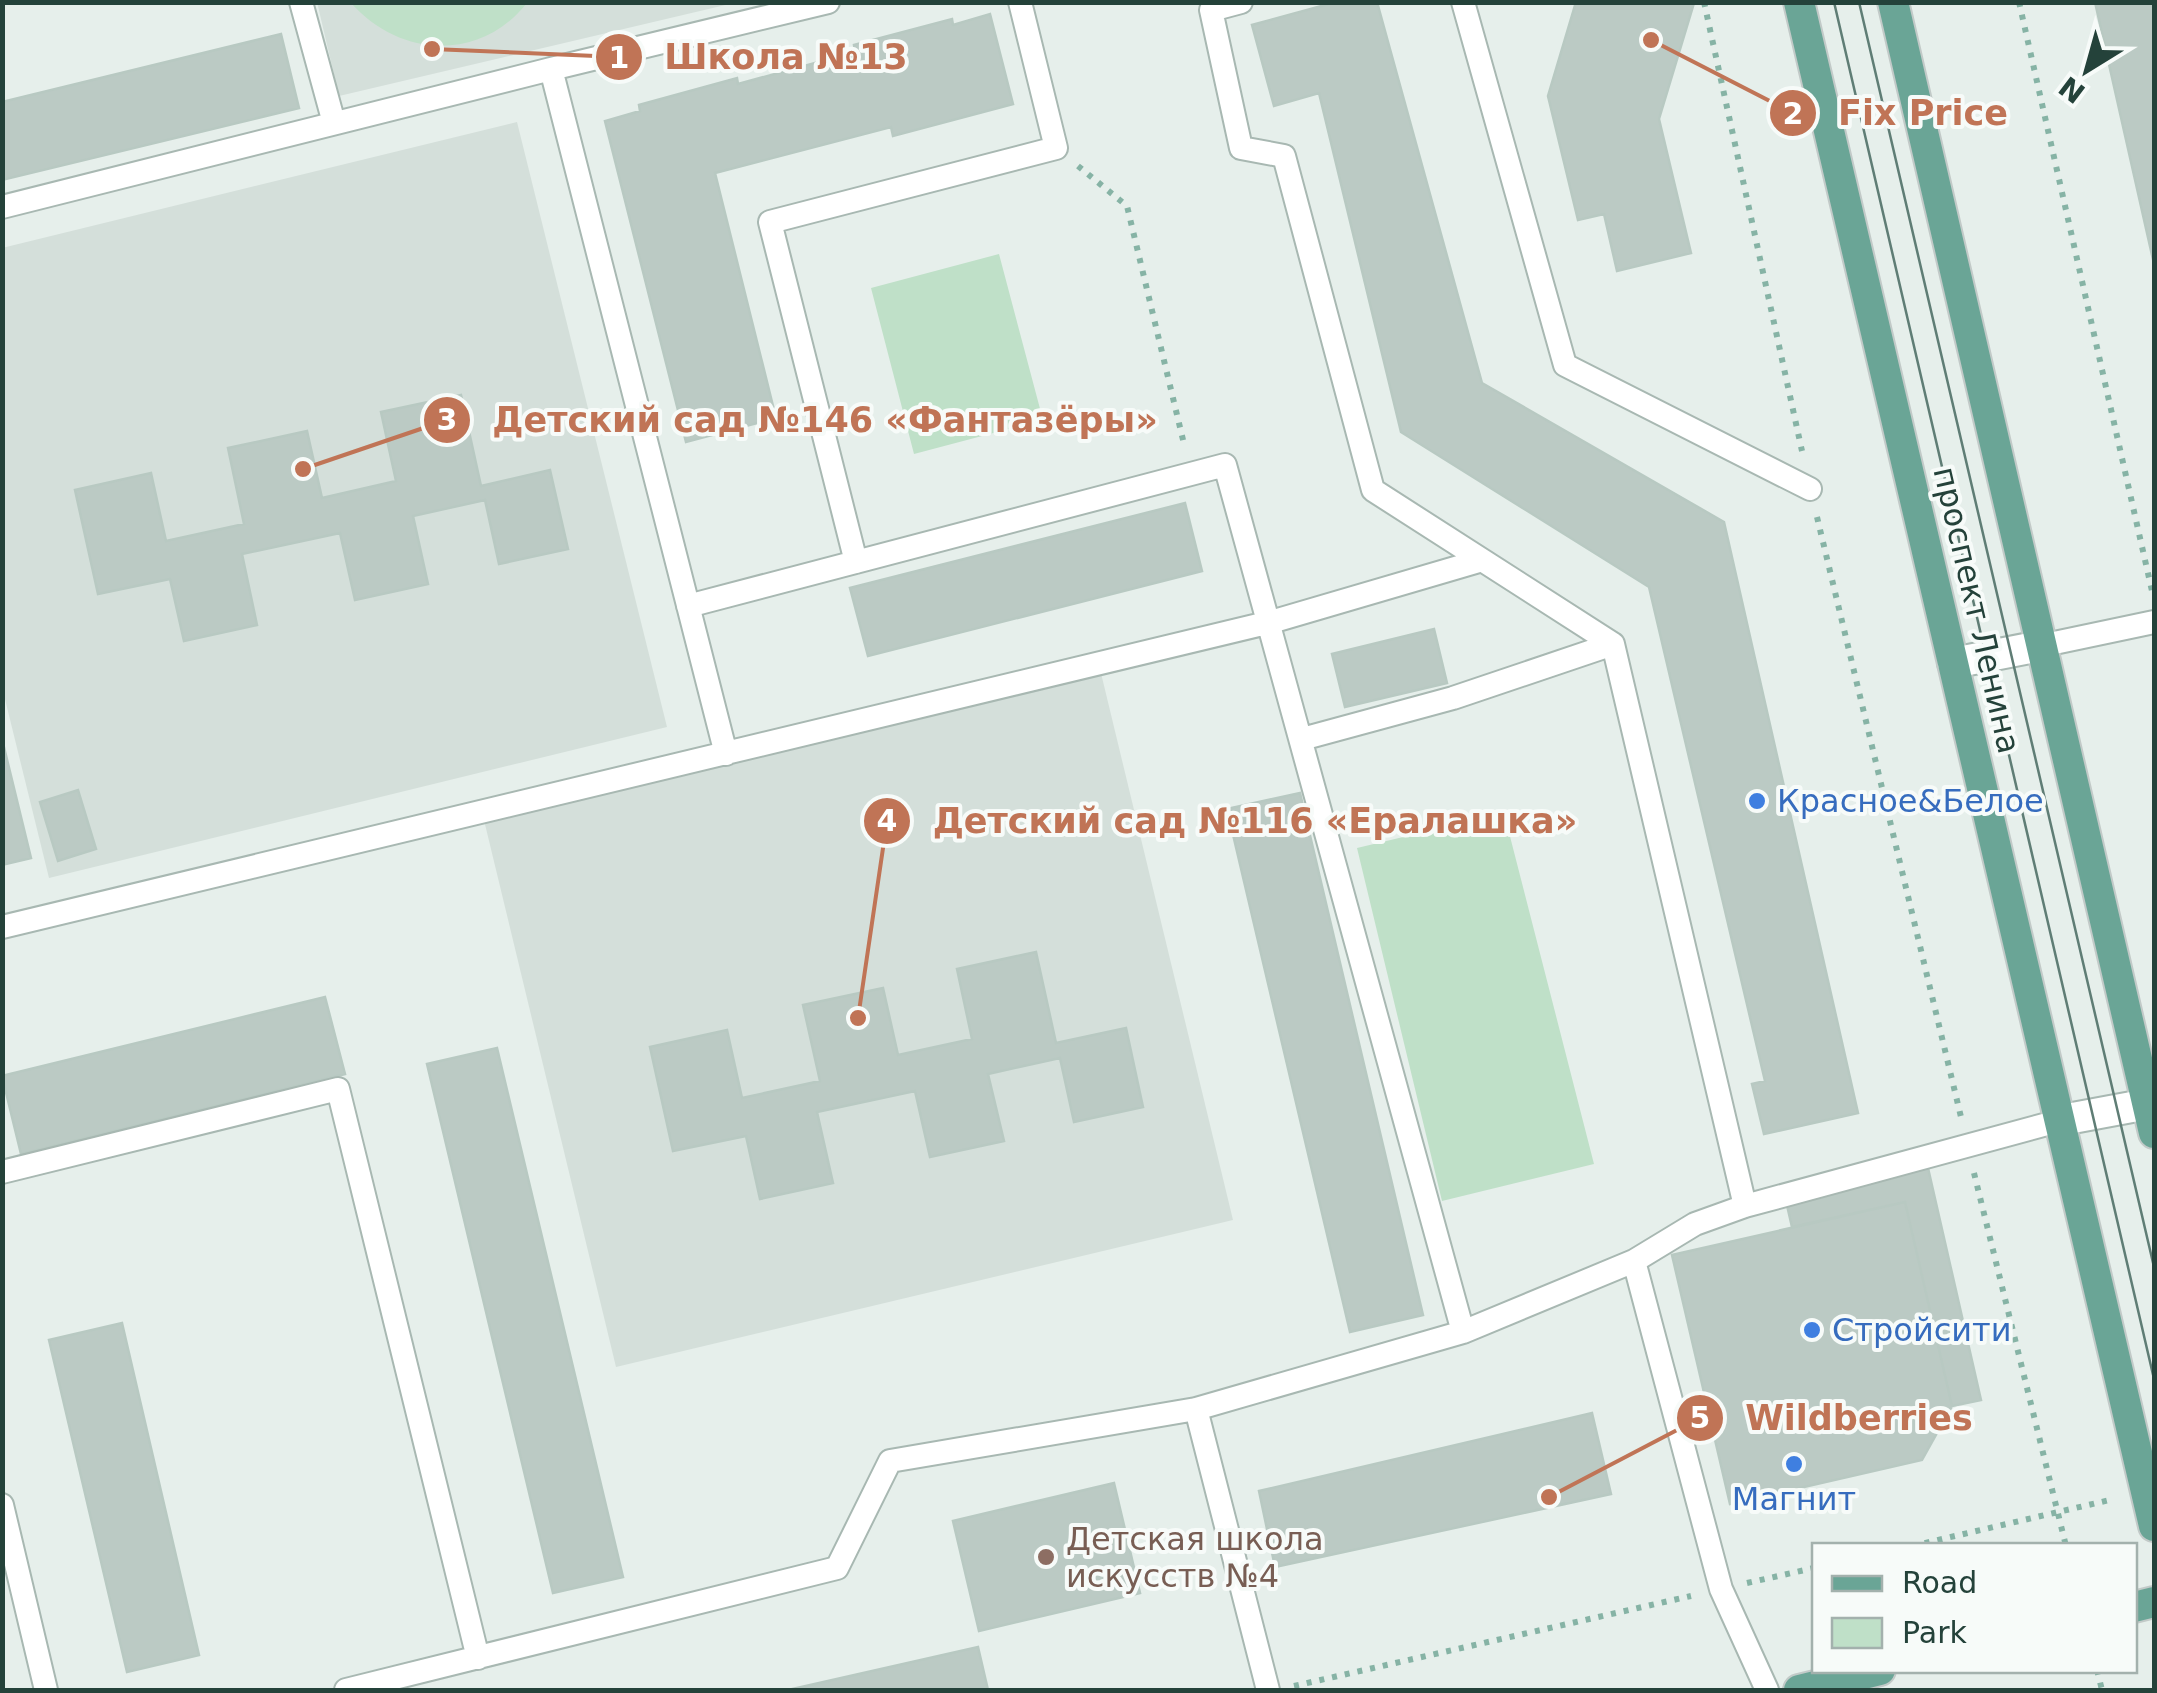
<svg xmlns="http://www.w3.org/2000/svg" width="2157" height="1693" viewBox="0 0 2157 1693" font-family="'DejaVu Sans',sans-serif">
	<rect width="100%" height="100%" fill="#e6efeb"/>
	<!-- built -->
	<path fill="#d4dfda" d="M317 2 734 3 339 96Z
		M517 122 667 727 49 878 3 691 2 248Z
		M1100 669 1233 1220 616 1367 483 816Z"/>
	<!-- green -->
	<path fill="#bfe0c8" d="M351 3H527C480 62 400 58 351 3Z
		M999 254 1043 420 914 454 871 288Z
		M1504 813 1594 1164 1442 1201 1357 848Z"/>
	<!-- building -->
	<path fill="#bbcac4" stroke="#b8c9c2" stroke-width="2.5" d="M1336 2H1377L1482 383 1724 522 1858 1113 1764 1134 1752 1084 1765 1081 1649 587 1401 432 1319 93 1274 106 1252 25Z
		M1576 2 1694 3 1659 119 1691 253 1617 271 1604 214 1578 220 1548 96Z
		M2095 2H2154V264Z
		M990 14 1013 104 893 136 891 127 715 173 776 418 686 442 605 121 640 111 639 105 737 78 738 84 855 52 854 45 952 19 953 25Z
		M281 34 299 108 2 180V102Z
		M461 395 481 486 550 470 568 549 499 564 485 500 413 516 428 584 355 600 340 533 242 554 257 625 184 641 170 579 98 594 75 490 151 473 166 541 244 524 228 448 307 431 322 498 396 481 381 412Z
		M1185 503 1202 571 868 656 850 588Z
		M1434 629 1447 683 1345 707 1332 654Z
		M2 739 31 858 2 865Z
		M78 790 96 849 58 861 40 802Z
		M1300 793 1423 1315 1350 1332 1227 809Z
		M1036 952 1056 1043 1126 1028 1143 1107 1074 1122 1060 1058 988 1074 1004 1141 930 1157 915 1091 817 1112 833 1183 760 1199 746 1136 673 1151 650 1047 727 1030 742 1098 820 1081 803 1005 883 988 898 1055 972 1039 957 969Z
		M325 997 345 1074 21 1154 2 1076Z
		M497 1048 623 1577 553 1593 427 1064Z
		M1928 1168 1981 1400 1952 1406 1905 1202 1792 1227 1786 1201Z
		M1905 1202 1952 1406 1922 1460 1730 1504 1672 1255Z
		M122 1323 199 1655 127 1672 49 1340Z
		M1592 1413 1611 1494 1275 1567 1259 1491Z
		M1114 1483 1140 1593 979 1631 953 1521Z
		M978 1647 988 1690H788Z"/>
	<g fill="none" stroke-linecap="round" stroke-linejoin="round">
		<defs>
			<path id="lane" d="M301 2 334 123
				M1241 2 1211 10 1241 148 1284 156 1373 490 1613 644 1745 1206
				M1463 2 1565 365 1810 489
				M551 69 828 2
				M2 207 551 69 726 754
				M856 562 770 222 1056 148 1020 2
				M688 606 1225 465 1463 1332
				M2040 646 2154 622
				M1302 739 1453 698 1613 644
				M2 927 1271 622 1479 561
				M2 1172 338 1089 478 1658
				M1196 1409 1268 1690
				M2 1505 46 1690
				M346 1690 837 1568 890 1461 1196 1409 1463 1332 1634 1261
				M1767 1690 1721 1589 1634 1261 1695 1224 1745 1206 2062 1120"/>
			<path id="street" d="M1953 663 2040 646
				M2062 1120 2148 1104"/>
			<path id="primary" d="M1799 2 2154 1526
				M1893 2 2154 1133
				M2134 1607 2154 1602
				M1799 1690 1880 1670"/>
		</defs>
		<!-- lane casing -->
		<use href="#lane" stroke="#a8b8b2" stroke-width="26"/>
		<!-- street casing -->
		<use href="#street" stroke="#a8b8b2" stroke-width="34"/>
		<!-- primary casing -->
		<use href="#primary" stroke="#c2cac8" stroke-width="34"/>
		<!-- path -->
		<path stroke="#86b3a5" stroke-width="6" stroke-dasharray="5 8" stroke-linecap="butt" d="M1704 2 1802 451
			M2019 2 2152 591
			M1078 166 1127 206 1184 444
			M1817 517 1961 1117
			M1974 1173 2066 1546
			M1912 1546 2114 1499
			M1747 1583 1814 1568
			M2097 1670 2102 1690
			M1294 1686 1691 1596"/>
		<!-- lane -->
		<use href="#lane" stroke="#fff" stroke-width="22"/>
		<!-- street -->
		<use href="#street" stroke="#fff" stroke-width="30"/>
		<!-- primary -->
		<use href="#primary" stroke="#6aa596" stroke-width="30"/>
		<!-- tram -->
		<path stroke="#5f7d75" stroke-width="2.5" d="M1834 2 2154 1379
			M1859 2 2154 1267"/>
	</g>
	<!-- markers -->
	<g fill="#3f7fe0" stroke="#f7fbf9" stroke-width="4">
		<circle cx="1757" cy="801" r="10"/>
		<circle cx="1812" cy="1330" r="10"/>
		<circle cx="1794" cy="1464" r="10"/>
	</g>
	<circle fill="#8d6e63" stroke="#f7fbf9" stroke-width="4" cx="1046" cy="1557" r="10"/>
	<g text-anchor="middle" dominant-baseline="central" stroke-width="8" stroke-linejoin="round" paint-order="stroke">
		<!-- street labels -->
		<g font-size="32" fill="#24423a" stroke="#f7fbf9">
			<text transform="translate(1977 610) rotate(77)">проспект Ленина</text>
		</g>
		<!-- shop labels -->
		<g font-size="32" fill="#366cbe" stroke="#f7fbf9" text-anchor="start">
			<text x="1777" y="801">Красное&amp;Белое</text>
			<text x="1832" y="1330">Стройсити</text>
			<text x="1794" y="1499" text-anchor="middle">Магнит</text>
		</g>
		<!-- education labels -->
		<g font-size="32" fill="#785e54" stroke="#f7fbf9" text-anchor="start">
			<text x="1066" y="1539">Детская школа<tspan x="1066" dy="37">искусств №4</tspan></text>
		</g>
	</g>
	<!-- callouts -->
	<path fill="none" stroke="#c07456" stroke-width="4" d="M432 49L619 57M1651 40L1793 113M303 469L447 420M858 1018L887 821M1549 1497L1700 1418"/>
	<g fill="#c07456" stroke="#f7fbf9" stroke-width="4">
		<circle cx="432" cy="49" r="10"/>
		<circle cx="1651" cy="40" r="10"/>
		<circle cx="303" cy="469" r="10"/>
		<circle cx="858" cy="1018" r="10"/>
		<circle cx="1549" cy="1497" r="10"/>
		<circle cx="619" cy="57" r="25"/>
		<circle cx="1793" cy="113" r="25"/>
		<circle cx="447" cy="420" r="25"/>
		<circle cx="887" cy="821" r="25"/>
		<circle cx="1700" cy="1418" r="25"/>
	</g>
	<g font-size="30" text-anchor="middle" font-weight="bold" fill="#fff">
		<text x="619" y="68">1</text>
		<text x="1793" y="124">2</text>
		<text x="447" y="430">3</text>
		<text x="887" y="831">4</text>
		<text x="1700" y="1428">5</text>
	</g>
	<g font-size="35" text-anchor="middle" font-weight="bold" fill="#c07456" stroke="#f7fbf9" stroke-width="8" stroke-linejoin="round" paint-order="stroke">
		<text x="786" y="69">Школа №13</text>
		<text x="1923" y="125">Fix Price</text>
		<text x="825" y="432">Детский сад №146 «Фантазёры»</text>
		<text x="1255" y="833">Детский сад №116 «Ералашка»</text>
		<text x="1859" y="1430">Wildberries</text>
	</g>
	<!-- border -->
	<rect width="2157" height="1693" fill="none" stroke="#24423a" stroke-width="10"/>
	<!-- legend -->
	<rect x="1812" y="1543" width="325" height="130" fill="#f7fbf9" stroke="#a3b1ad" stroke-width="2.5"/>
	<rect x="1832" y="1576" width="50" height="15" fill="#6aa596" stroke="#a3b1ad" stroke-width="2.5"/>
	<text x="1902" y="1593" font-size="30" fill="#24423a">Road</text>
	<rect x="1832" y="1618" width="50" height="30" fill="#bfe0c8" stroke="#a3b1ad" stroke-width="2.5"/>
	<text x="1902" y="1643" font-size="30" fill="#24423a">Park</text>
	<!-- north arrow -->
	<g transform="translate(2087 70) rotate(217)" stroke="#f7fbf9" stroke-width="8" paint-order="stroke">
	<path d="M0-8L18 38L0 25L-18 38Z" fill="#24423a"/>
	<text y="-15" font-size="28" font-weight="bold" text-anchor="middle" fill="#24423a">N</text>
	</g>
</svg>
